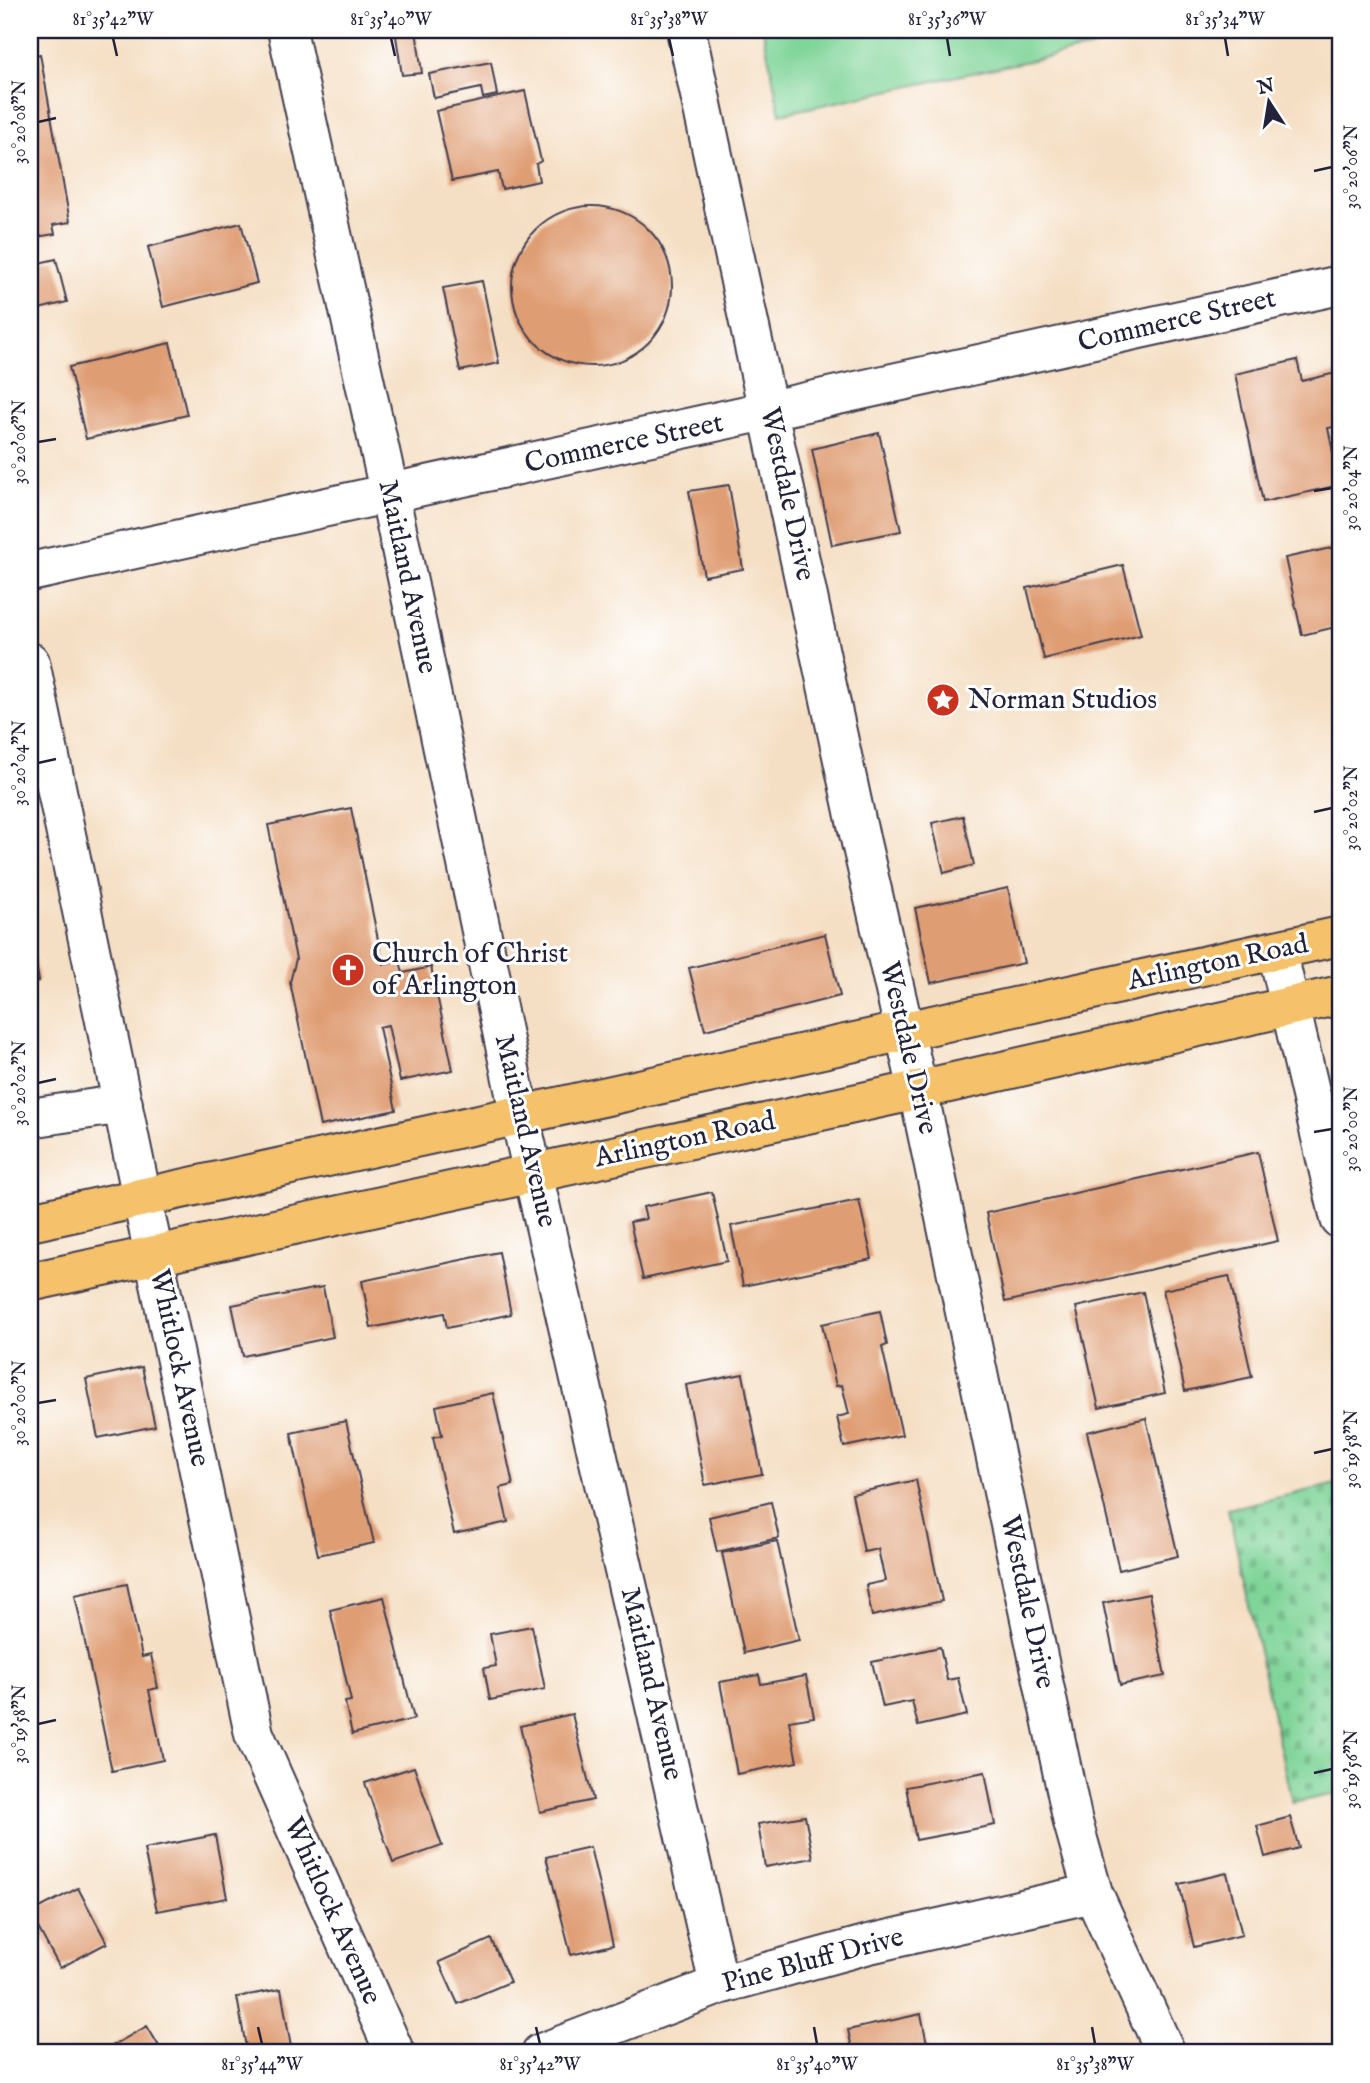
<svg xmlns="http://www.w3.org/2000/svg" width="1370" height="2083" viewBox="0 0 1370 2083" font-family="'IM FELL English',serif">
	<defs>
		<pattern id="cemetery-stones" width="16" height="16" patternUnits="userSpaceOnUse" patternTransform="scale(1.75)"><rect width="16" height="16" fill="#7fd498"/><path d="M2 7V4a2 2 0 0 1 4 0v3zM10 15v-3a2 2 0 0 1 4 0v3z" fill="#6db684"/></pattern>
	</defs>
	<rect width="100%" height="100%" fill="#fff"/>
	<filter id="ink" filterUnits="userSpaceOnUse"><feTurbulence type="fractalNoise" baseFrequency=".0143" numOctaves="2"/><feDisplacementMap in="SourceGraphic" scale="14" xChannelSelector="R" yChannelSelector="G"/><feConvolveMatrix kernelMatrix="1 2 1 2 8 2 1 2 1" color-interpolation-filters="sRGB"/></filter>
	<filter id="wash" filterUnits="userSpaceOnUse"><feTurbulence type="fractalNoise" baseFrequency=".00686" numOctaves="4" result="noise"/><feDisplacementMap in="SourceGraphic" scale="28" xChannelSelector="R" yChannelSelector="G"/><feGaussianBlur stdDeviation="1.57" result="paint"/><feColorMatrix in="noise" values="0 0 0 0 0 0 0 0 0 0 0 0 0 0 0 0 0 1.4 0 .05"/><feComposite in="paint" operator="in"/></filter>
	<g filter="url(#wash)">
		<rect width="100%" height="100%" fill="#f5dfc4"/>
		<!-- cemetery -->
		<path fill="url(#cemetery-stones)" stroke="#507b6a" stroke-width="2" d="M1340 1483V1793L1292 1803 1228 1509Z"/>
		<!-- park -->
		<path fill="#7fd498" stroke="#507b6a" stroke-width="2" d="M763 30H1173L780 114Z"/>
		<g id="blocks">
			<!-- building -->
			<path fill="#df9d73" d="M395 30H416L422 73 402 75Z
				M494 30H532V31L510 34Z
				M40 54 70 222 53 225 55 234 30 238V56Z
				M491 62 497 95 483 98 481 88 434 98 429 74Z
				M525 91 541 161 536 164 539 181 502 189 498 172 452 181 436 111Z
				M512 286a80 80 0 1 1 160 0a80 80 0 1 1-160 0Z
				M241 223 257 283 163 307 148 247Z
				M56 259 67 302 31 311 30 265Z
				M482 281 499 363 460 371 443 288Z
				M170 343 187 415 86 439 69 367Z
				M1297 360 1302 381 1340 372V426L1328 428 1340 485 1263 502 1235 374Z
				M879 433 901 531 832 545 812 449Z
				M729 485 743 569 704 576 689 491Z
				M1340 546V626L1302 635 1285 558Z
				M1123 565 1141 635 1044 659 1027 588Z
				M351 808 383 964 400 961 403 973 431 967 453 1070 400 1081 388 1025 379 1027 396 1110 320 1126 290 982 296 959 268 825Z
				M963 816 974 865 944 873 932 823Z
				M1008 888 1024 963 931 983 915 908Z
				M825 934 840 996 705 1030 689 968Z
				M31 940 39 981 30 983V941Z
				M1258 1152 1278 1241 1005 1302 986 1213Z
				M712 1192 727 1261 643 1279 630 1222 646 1219 643 1207Z
				M859 1200 872 1259 743 1286 731 1226Z
				M499 1252 511 1314 447 1328 444 1313 371 1328 362 1281Z
				M1229 1276 1252 1377 1185 1391 1163 1290Z
				M323 1287 333 1337 243 1356 232 1305Z
				M1143 1292 1165 1393 1099 1408 1076 1307Z
				M880 1311 887 1345 882 1347 902 1435 844 1447 837 1417 849 1414 842 1385 836 1386 822 1324Z
				M142 1367 155 1426 98 1438 86 1379Z
				M743 1374 762 1474 705 1485 686 1385Z
				M493 1393 513 1485 500 1488 508 1522 454 1534 433 1437 442 1435 436 1406Z
				M1146 1418 1178 1556 1119 1570 1087 1432Z
				M346 1421 374 1543 318 1555 291 1433Z
				M916 1480 942 1601 872 1616 866 1585 885 1581 878 1549 864 1552 852 1494Z
				M771 1502 779 1538 717 1552 709 1517Z
				M777 1541 799 1640 744 1653 722 1553Z
				M127 1584 142 1657 151 1655 158 1688 149 1690 163 1760 112 1771 75 1595Z
				M1149 1594 1165 1676 1120 1685 1103 1603Z
				M384 1597 414 1719 352 1734 345 1702 351 1701 330 1610Z
				M532 1626 545 1689 490 1700 484 1668 496 1666 490 1634Z
				M940 1647 947 1680 958 1678 967 1715 918 1726 912 1701 883 1707 872 1662Z
				M759 1675 761 1684 806 1676 814 1717 789 1721 797 1762 737 1774 720 1682Z
				M572 1714 593 1800 540 1812 520 1726Z
				M414 1767 442 1846 393 1863 365 1783Z
				M985 1772 995 1825 916 1840 906 1787Z
				M805 1816 813 1858 765 1867 758 1824Z
				M1290 1817 1299 1848 1265 1857 1257 1826Z
				M215 1835 227 1898 157 1911 144 1849Z
				M590 1847 613 1945 571 1955 546 1857Z
				M1227 1873 1242 1935 1194 1947 1179 1884Z
				M78 1888 107 1943 60 1968 30 1913Z
				M491 1939 510 1982 458 2004 439 1962Z
				M281 1989 292 2053H247L237 1997Z
				M921 2014 929 2053H853L848 2030Z
				M147 2026 163 2053H106L105 2050Z
				M815 2045 817 2053H785V2052Z"/>
		</g>
	</g>
	<g filter="url(#ink)">
		<use href="#blocks" fill-opacity="0" stroke="#423e50" stroke-width="2"/>
		<g fill="none" stroke-linecap="round" stroke-linejoin="round">
			<defs>
				<path id="minor" d="M287 30 390 496 520 1117 719 1985
					M686 30 857 825 918 1090 1073 1822 1093 1893 1166 2053
					M30 572 1340 285
					M30 662 254 1734 395 2053
					M1277 950 1340 1219
					M30 1118 123 1104
					M541 2053 719 1985 869 1944 1093 1893"/>
				<path id="major" d="M30 1222 1340 936
					M30 1282 918 1090 1340 995"/>
			</defs>
			<!-- minor casing -->
			<use href="#minor" stroke="#423e50" stroke-width="42"/>
			<!-- major casing -->
			<use href="#major" stroke="#423e50" stroke-width="42"/>
			<!-- minor -->
			<use href="#minor" stroke="#fff" stroke-width="38"/>
			<!-- major -->
			<use href="#major" stroke="#f5c16b" stroke-width="38"/>
		</g>
	</g>
	<!-- ticks -->
	<path fill="none" stroke="#22223b" stroke-width="2.5" d="M113 38 117 56M391 38 395 56M669 38 673 56M947 38 950 56M1225 38 1228 56M38 122 56 118M1314 171 1332 167M38 442 56 439M1314 491 1332 488M38 763 56 759M1314 812 1332 808M38 1083 56 1079M1314 1132 1332 1129M38 1403 56 1400M1314 1453 1332 1449M38 1724 56 1720M1314 1773 1332 1769M258 2027 262 2044M536 2027 540 2044M814 2027 817 2044M1092 2027 1095 2044"/>
	<!-- icons -->
	<defs>
		<symbol id="sight-disc" viewBox="-11 -11 22 22"><circle r="9.5" fill="#c8321e" stroke="#fff"/><path d="M0-6L1.8-2.2L6-1.7L2.9 1.2L3.7 5.4L0 3.3L-3.7 5.4L-2.9 1.2L-6-1.7L-1.8-2.2Z" fill="#fff"/></symbol>
		<symbol id="church-disc" viewBox="-11 -11 22 22"><circle r="9.5" fill="#c8321e" stroke="#fff"/><path d="M-1.2-6h2.4v3.5h3.3v2.4h-3.3V6h-2.4V-.1h-3.3v-2.4h3.3Z" fill="#fff"/></symbol>
	</defs>
	<g fill-rule="evenodd">
		<use href="#sight-disc" x="924" y="681" width="38" height="38"/>
		<use href="#church-disc" x="329" y="951" width="38" height="38"/>
	</g>
	<g text-anchor="middle" dominant-baseline="central" stroke-width="6" stroke-linejoin="round" paint-order="stroke">
		<!-- street labels -->
		<g font-size="28" fill="#22223b" stroke="#fff">
			<text transform="translate(1177 321) rotate(-13)">Commerce Street</text>
			<text transform="translate(624 444) rotate(-12)">Commerce Street</text>
			<text transform="translate(787 494) rotate(78)">Westdale Drive</text>
			<text transform="translate(407 577) rotate(78)">Maitland Avenue</text>
			<text transform="translate(1218 963) rotate(-12)">Arlington Road</text>
			<text transform="translate(908 1048) rotate(77)">Westdale Drive</text>
			<text transform="translate(525 1131) rotate(77)">Maitland Avenue</text>
			<text transform="translate(685 1140) rotate(-12)">Arlington Road</text>
			<text transform="translate(179 1368) rotate(78)">Whitlock Avenue</text>
			<text transform="translate(1027 1602) rotate(78)">Westdale Drive</text>
			<text transform="translate(651 1684) rotate(77)">Maitland Avenue</text>
			<text transform="translate(332 1911) rotate(66)">Whitlock Avenue</text>
			<text transform="translate(813 1961) rotate(-15)">Pine Bluff Drive</text>
		</g>
		<!-- poi labels -->
		<g font-size="28" fill="#22223b" stroke="#fff" text-anchor="start">
			<text x="968" y="700">Norman Studios</text>
			<text x="372" y="954">Church of Christ<tspan x="372" dy="32">of Arlington</tspan></text>
		</g>
	</g>
	<!-- margin -->
	<rect width="1370" height="2083" fill="none" stroke="#fff" stroke-width="77"/>
	<!-- north arrow -->
	<g transform="translate(1269 102) rotate(348)" stroke="#ffffff" stroke-width="5" paint-order="stroke">
	<path d="M0-5L12 26L0 18L-12 26Z" fill="#22223b"/>
	<text y="-10" font-size="19" font-weight="bold" text-anchor="middle" fill="#22223b">N</text>
	</g>
	<rect x="38" y="38" width="1294" height="2006" fill="none" stroke="#22223b" stroke-width="2.5"/>
	<g font-size="18" text-anchor="middle" fill="#22223b">
		<text x="113" y="25">81°35'42"W</text>
		<text x="391" y="25">81°35'40"W</text>
		<text x="669" y="25">81°35'38"W</text>
		<text x="947" y="25">81°35'36"W</text>
		<text x="1225" y="25">81°35'34"W</text>
		<text transform="translate(19 122) rotate(-90)" y="6">30°20'08"N</text>
		<text transform="translate(1351 167) rotate(-90)" y="6">30°20'06"N</text>
		<text transform="translate(19 442) rotate(-90)" y="6">30°20'06"N</text>
		<text transform="translate(1351 488) rotate(-90)" y="6">30°20'04"N</text>
		<text transform="translate(19 763) rotate(-90)" y="6">30°20'04"N</text>
		<text transform="translate(1351 808) rotate(-90)" y="6">30°20'02"N</text>
		<text transform="translate(19 1083) rotate(-90)" y="6">30°20'02"N</text>
		<text transform="translate(1351 1129) rotate(-90)" y="6">30°20'00"N</text>
		<text transform="translate(19 1403) rotate(-90)" y="6">30°20'00"N</text>
		<text transform="translate(1351 1449) rotate(-90)" y="6">30°19'58"N</text>
		<text transform="translate(19 1724) rotate(-90)" y="6">30°19'58"N</text>
		<text transform="translate(1351 1769) rotate(-90)" y="6">30°19'56"N</text>
		<text x="262" y="2070">81°35'44"W</text>
		<text x="540" y="2070">81°35'42"W</text>
		<text x="817" y="2070">81°35'40"W</text>
		<text x="1095" y="2070">81°35'38"W</text>
	</g>
</svg>
